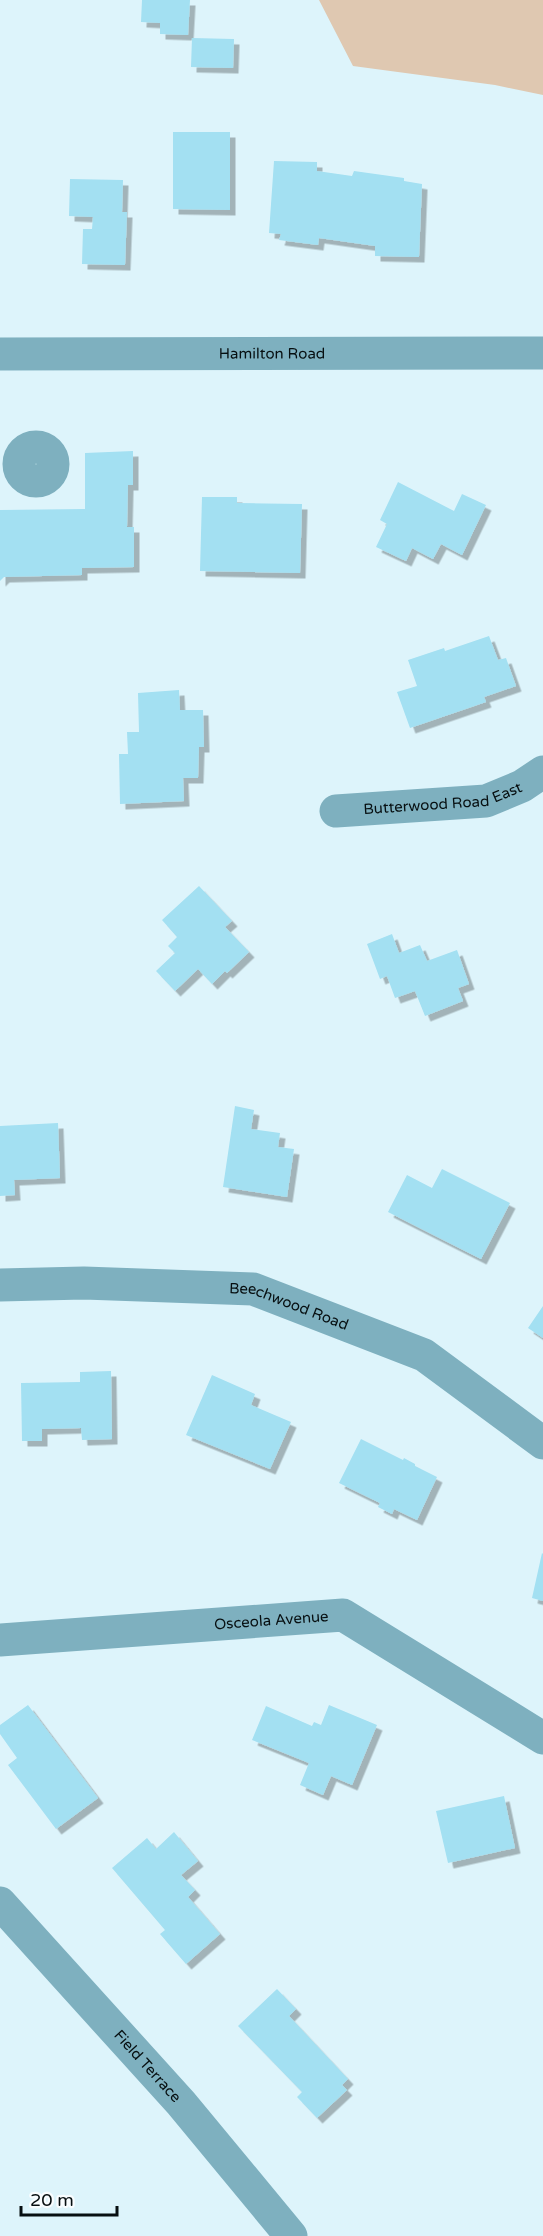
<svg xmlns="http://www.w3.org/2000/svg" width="543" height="2236" viewBox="0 0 543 2236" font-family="'Varela Round',sans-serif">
	<defs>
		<filter id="shadow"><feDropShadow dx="5.5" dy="5.5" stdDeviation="0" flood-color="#0004"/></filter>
	</defs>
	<rect width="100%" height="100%" fill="#ddf4fb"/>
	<!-- green -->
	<path fill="#dfc8b1" d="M319 0H543V95L495 85 353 66Z"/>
	<!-- building -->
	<path fill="#a3e0f2" filter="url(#shadow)" d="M142 0H190L188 35 160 34V23L141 22Z
		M192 38 234 39 233 68 191 67Z
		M173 132H230V210L173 209Z
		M274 161 317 162V171L352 176 354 171 404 178V181L422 184 419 257 375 256V246L319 238 318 245 279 240 281 234 269 233Z
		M70 179 123 180 122 212H127L125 265 82 264 83 229H92L93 217 69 216Z
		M133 451V485H128L127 527H134V567L82 568V575L4 577 0 581V510L85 509V453Z
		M398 482 454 511 462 494 486 505 462 555 441 544 433 559 412 548 406 561 376 547 387 524 380 520Z
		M202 497H237V503L302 504 300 573 200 571Z
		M489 636 498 660 506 658 516 686 484 697 486 702 410 728 397 692 417 686 408 660 444 648 445 651Z
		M179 690 180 710H203L204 747H199L198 778H183L184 801 120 804 119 754H128L127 732H139L138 693Z
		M199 886 232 921 225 927 249 952 227 973 225 971 212 984 198 969 175 991 156 971 175 953 168 946 177 937 162 920Z
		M392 934 399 953 420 945 427 961 457 950 469 984 458 988 463 1001 425 1016 415 991 395 998 387 976 380 979 367 944Z
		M235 1106 254 1110 251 1129 280 1133 278 1147 294 1149 287 1197 223 1187Z
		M58 1123 60 1178 14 1180 15 1195 0 1196V1126Z
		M442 1169 510 1203 481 1259 388 1212 407 1175 432 1188Z
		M543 1306V1338L528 1328Z
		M111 1371 112 1439 82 1440 81 1428 42 1429V1441H22L21 1383 80 1382V1372Z
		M212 1375 255 1394 251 1405 291 1422 270 1469 186 1435Z
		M361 1439 403 1460 404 1458 415 1464V1466L437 1477 417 1520 394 1509 392 1514 378 1507 380 1503 339 1483Z
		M542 1553 543 1554V1601L532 1598Z
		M28 1705 98 1798 56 1829 8 1765 17 1758 0 1734V1725Z
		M329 1705 377 1725 352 1785 331 1776 323 1795 300 1785 309 1763 252 1740 266 1706 312 1726 314 1722 321 1725Z
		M504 1796 515 1848 448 1863 436 1811Z
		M174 1832 198 1861 181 1875 195 1890 188 1897 220 1934 186 1964 160 1934 165 1930 112 1868 147 1838 156 1849Z
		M277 1989 296 2009 289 2016 348 2079 342 2085 347 2090 317 2118 297 2097 302 2092 238 2026Z"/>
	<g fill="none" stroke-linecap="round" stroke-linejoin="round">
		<!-- minor -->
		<g stroke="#7eb0bf" stroke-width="33">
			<path id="s1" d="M0 354 543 353"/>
			<circle cx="36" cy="464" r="17"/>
			<path id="s2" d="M336 811 486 801 522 786 543 772"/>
			<path id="s3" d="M0 1285 84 1283 253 1289 424 1355 543 1443"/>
			<path id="s4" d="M0 1640 343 1615 543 1738"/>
			<path id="s5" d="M0 1903 181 2103 291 2236"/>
		</g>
	</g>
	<g text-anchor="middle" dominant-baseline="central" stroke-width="5" stroke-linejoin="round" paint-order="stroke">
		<!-- street labels -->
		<g font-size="15" fill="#070f11" stroke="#f9fdff">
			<text stroke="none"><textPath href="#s1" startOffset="272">Hamilton Road</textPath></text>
			<text stroke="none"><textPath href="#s2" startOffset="108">Butterwood Road East</textPath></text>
			<text stroke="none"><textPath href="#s3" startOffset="292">Beechwood Road</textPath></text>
			<text stroke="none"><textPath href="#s4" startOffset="272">Osceola Avenue</textPath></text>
			<text stroke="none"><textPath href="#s5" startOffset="220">Field Terrace</textPath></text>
		</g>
	</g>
	<!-- scale -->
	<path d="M21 2206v9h96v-9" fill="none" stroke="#070f11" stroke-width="3"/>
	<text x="30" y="2206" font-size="18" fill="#070f11" stroke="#f9fdff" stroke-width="4.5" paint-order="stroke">20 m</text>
</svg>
